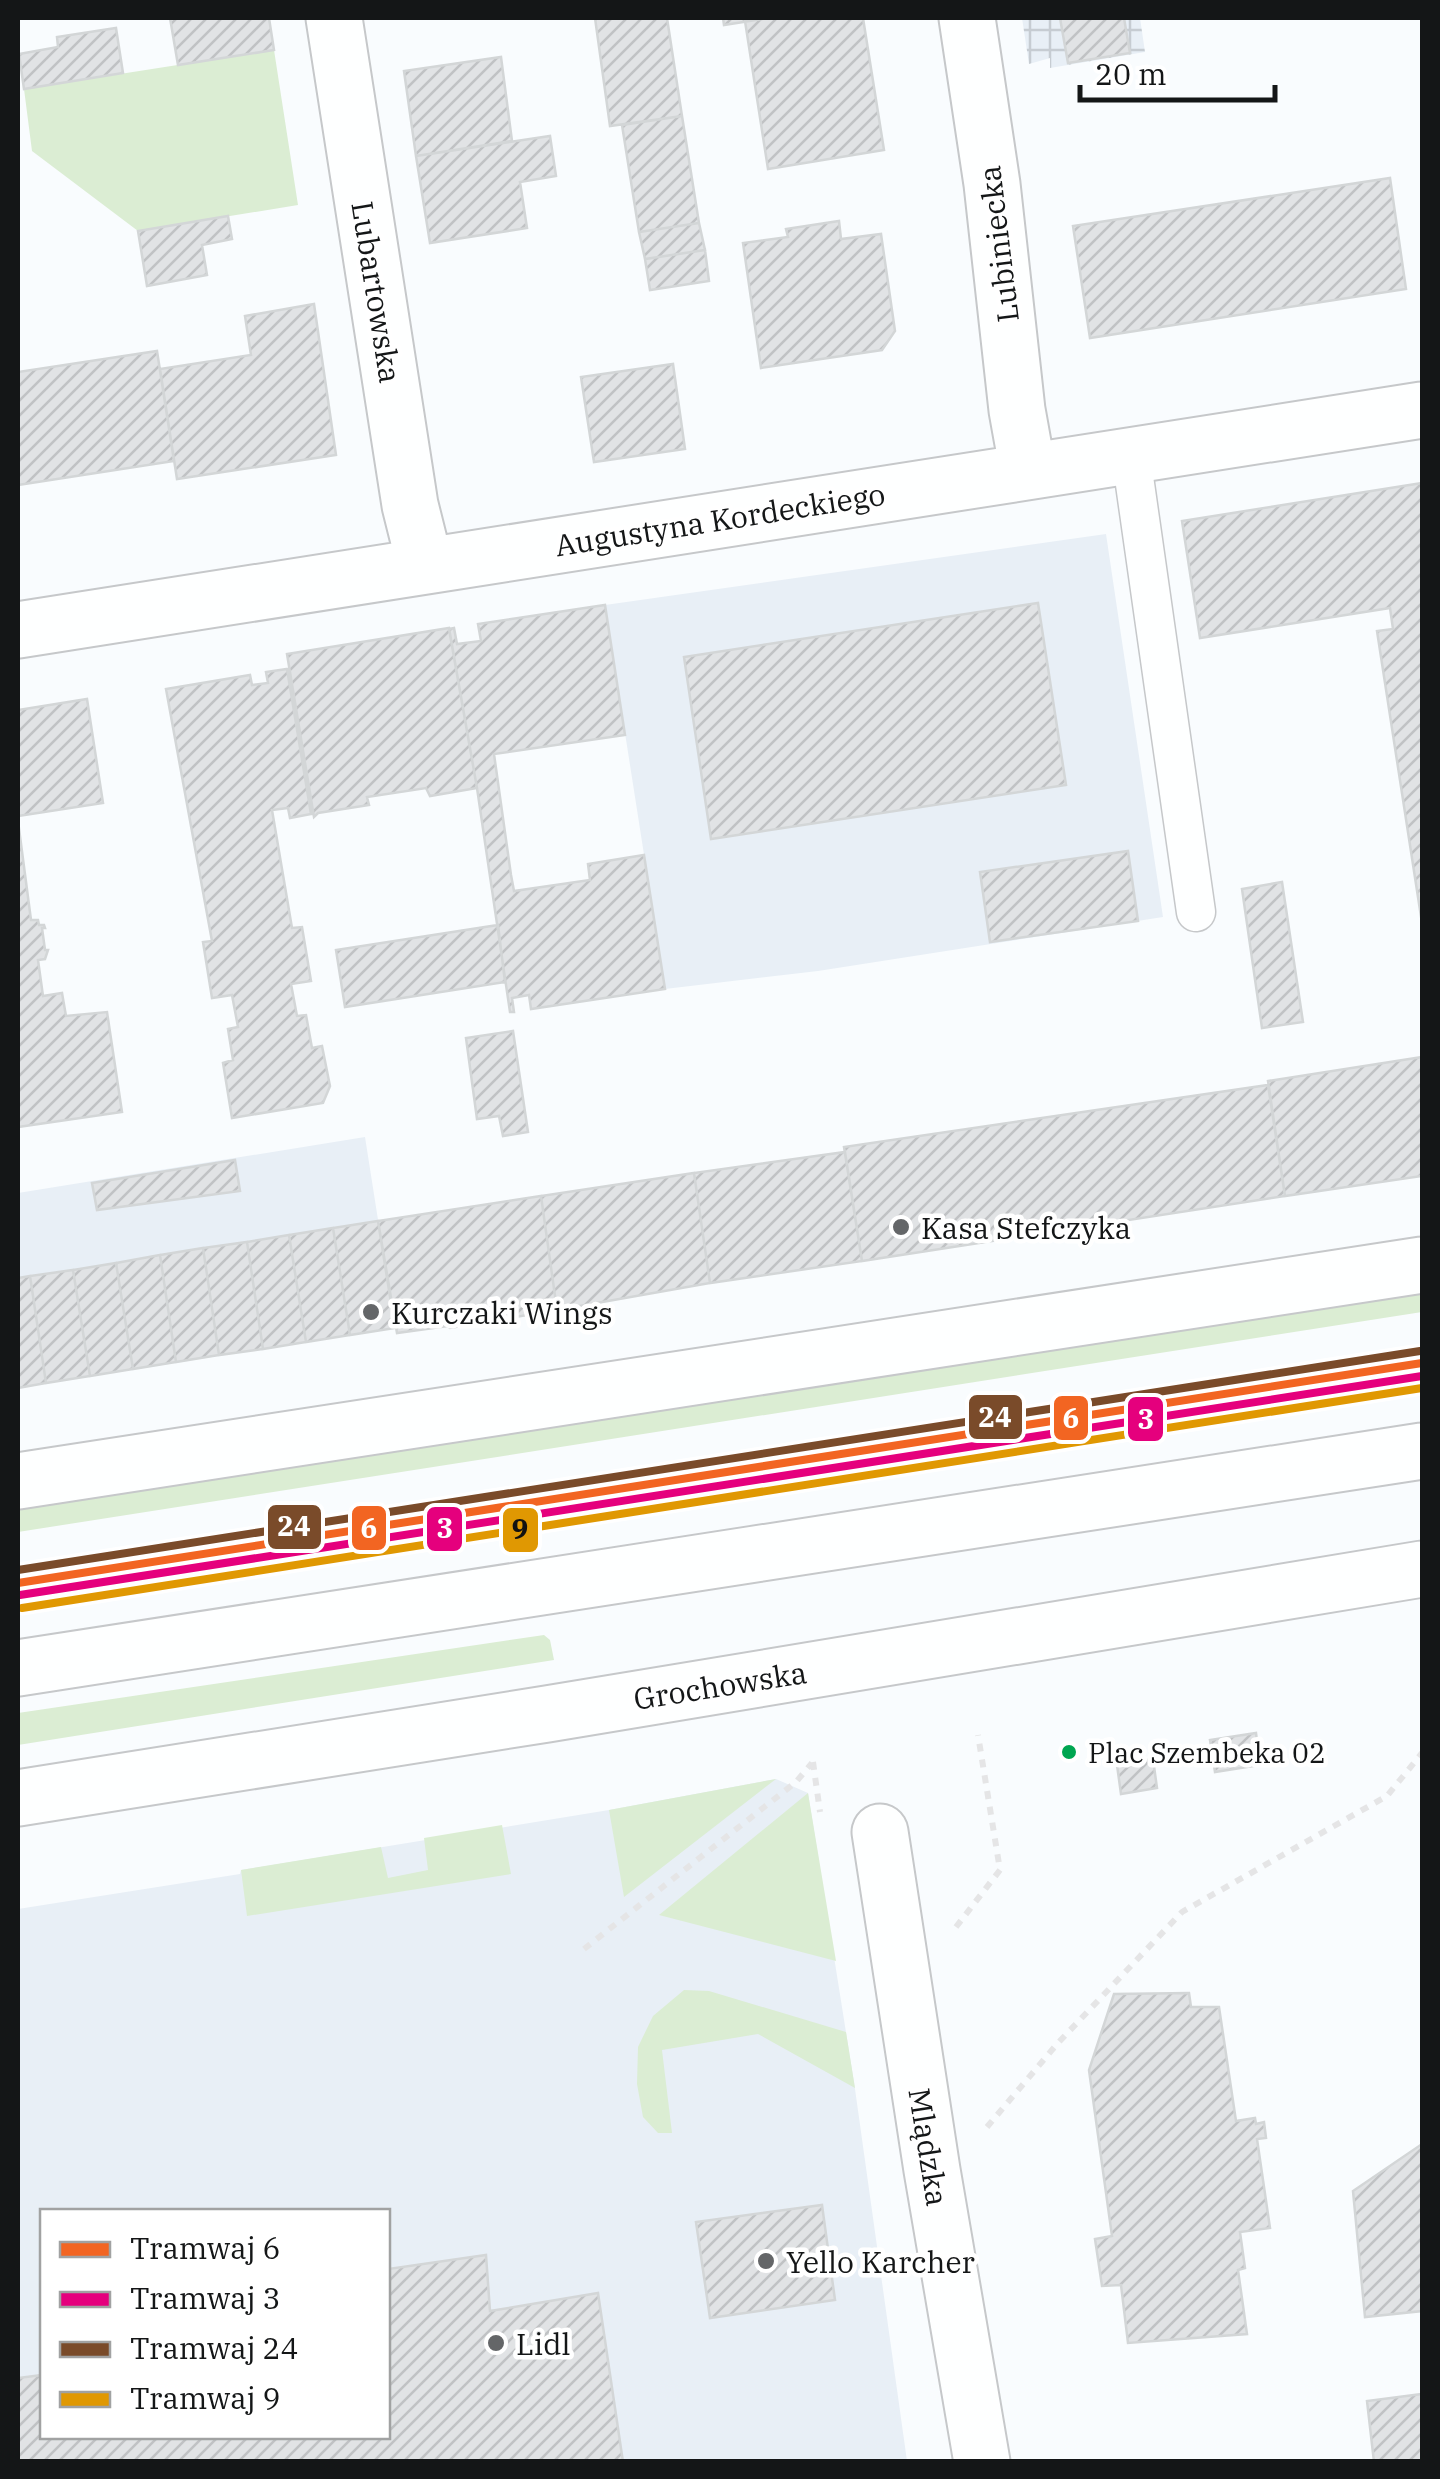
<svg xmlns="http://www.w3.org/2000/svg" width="1440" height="2479" viewBox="0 0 1440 2479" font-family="'IBM Plex Serif',serif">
	<defs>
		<pattern id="industrial-grid" width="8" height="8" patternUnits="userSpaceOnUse" patternTransform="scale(2.5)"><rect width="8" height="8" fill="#e8eff6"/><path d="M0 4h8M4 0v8" fill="none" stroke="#c6ccd2"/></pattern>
		<pattern id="building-hatch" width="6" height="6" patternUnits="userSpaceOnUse" patternTransform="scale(2.5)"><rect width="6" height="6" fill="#e1e3e5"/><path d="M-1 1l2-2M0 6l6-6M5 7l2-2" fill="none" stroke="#c0c2c4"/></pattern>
	</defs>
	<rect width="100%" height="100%" fill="#f9fcfe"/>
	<!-- built -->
	<path fill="#e8eff6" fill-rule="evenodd" d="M1106 534 1163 917 818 971 665 989 605 605Z
		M365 1137 395 1328 18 1388V1193Z
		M776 1779 808 1793 855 2089 907 2461 18 2462V1909L240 1874 241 1870 609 1810ZM42 2212H388V2436H42Z"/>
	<!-- industrial -->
	<path fill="url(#industrial-grid)" d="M1022 18H1140L1145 52 1050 68V58L1029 64Z"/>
	<!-- green -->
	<path fill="#dbedd3" d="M274 50 298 205 138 231 32 151 24 89Z
		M1422 1290V1312L18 1532V1510Z
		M544 1635 550 1640 554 1660 18 1745V1713Z
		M776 1779 624 1897 609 1810Z
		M808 1793 836 1961 659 1915Z
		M502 1825 511 1874 247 1916 241 1870 381 1847 388 1878 428 1870 424 1838Z
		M684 1990 709 1991 846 2032 855 2088 758 2034 662 2050 672 2133H658L643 2117 637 2084 638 2047 653 2016Z"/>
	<!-- building -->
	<path fill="url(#building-hatch)" stroke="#d3d6d7" stroke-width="2.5" d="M170 18H269L274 50 178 65Z
		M595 18H667L682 116 610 126Z
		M723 18H769L724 25Z
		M769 18H863L884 150 768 169 745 21Z
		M1060 18H1124L1130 53 1068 63Z
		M116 28 123 73 24 89 19 54 58 47 57 37Z
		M501 57 512 141 416 156 404 71Z
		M682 116 699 223 639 232 622 125Z
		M550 136 556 176 520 182 527 228 430 243 416 156Z
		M1390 178 1406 289 1090 338 1073 226Z
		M228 216 232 239 202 245 207 275 147 286 138 231Z
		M839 221 841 239 881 234 895 331 882 350 761 368 743 243 788 237 786 229Z
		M699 223 705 250 645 259 639 232Z
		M705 250 709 281 650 290 645 259Z
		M314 304 336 455 177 479 160 369 251 355 245 316Z
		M157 351 174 461 18 485V372Z
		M673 364 685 449 594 462 581 377Z
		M1422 483V923L1377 631 1393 629 1390 608 1200 638 1182 521Z
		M1038 603 1066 785 711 839 684 657Z
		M605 605 625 735 494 754 511 875 514 891 590 880 588 864 644 855 665 989 531 1009 529 995 512 998 514 1012H510L477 788 449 629 454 628 457 644 481 641 478 624Z
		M449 628 477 788 430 796 426 788 367 797 369 805 318 813 314 817 287 654Z
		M287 669 311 814 290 818 288 808 272 810 292 928 302 927 311 981 291 984 297 1016 306 1015 312 1048 322 1046 330 1086 323 1103 232 1118 223 1063 233 1060 228 1029 238 1027 232 995 212 998 203 942 212 941 166 689 250 675 252 685 268 683 266 672Z
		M87 699 103 803 18 816V710Z
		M18 821 31 920H38L39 925H44L45 928H42L45 950H48L45 959 38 960 43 996 62 993 66 1016 107 1012 122 1112 18 1127Z
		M1128 851 1138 921 990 942 980 872Z
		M1282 882 1303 1022 1262 1028 1242 889Z
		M498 925 505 982 345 1007 336 950Z
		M513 1031 528 1132 503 1136 499 1116 477 1119 466 1038Z
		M1422 1057V1176L1285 1196 1268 1081Z
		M1268 1085 1285 1196 862 1261 844 1147Z
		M845 1152 862 1261 710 1283 694 1173Z
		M235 1160 240 1191 97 1210 92 1183Z
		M694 1173 710 1283 557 1310 541 1196Z
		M541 1196 557 1310 450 1328 448 1326 397 1333 378 1221Z
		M378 1221 395 1328 350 1335 333 1228Z
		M333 1228 350 1335 306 1342 289 1235Z
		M289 1235 306 1342 263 1349 247 1242Z
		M247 1242 263 1349 219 1355 203 1248Z
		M203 1248 219 1355 176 1362 160 1255Z
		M160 1255 176 1362 133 1369 116 1263Z
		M116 1263 133 1369 90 1376 73 1270Z
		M73 1270 90 1376 46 1383 30 1276Z
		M30 1276 46 1383 18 1388V1278Z
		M1256 1733 1260 1765 1215 1772 1210 1740Z
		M1153 1759 1157 1788 1121 1794 1117 1765Z
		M1189 1993 1191 2007H1219L1236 2121 1255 2118 1256 2124 1264 2122 1266 2138 1257 2139 1270 2228 1240 2232 1245 2268 1238 2270 1247 2334 1128 2343 1121 2285 1102 2286 1095 2239 1112 2236 1089 2070 1114 1994Z
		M1422 2144V2311L1365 2317 1353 2191Z
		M822 2205 835 2300 710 2318 696 2222Z
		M486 2255 490 2311 598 2293 623 2462H18V2378L42 2375V2436H388V2269Z
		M1422 2394V2462H1374L1367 2401Z"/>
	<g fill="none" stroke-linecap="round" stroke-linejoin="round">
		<defs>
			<path id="service" d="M1131 456 1196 912"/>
			<path id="minor" d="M334 18 410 505 425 565
				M967 18 992 184 1017 410 1028 471
				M18 630 1422 410
				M18 1481 1422 1265
				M880 1832 932 2170 982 2462"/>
			<path id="secondary" d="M18 1668 1422 1451
				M18 1798 547 1714 1422 1569"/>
		</defs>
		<!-- service casing -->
		<use href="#service" stroke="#c6c8ca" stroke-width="41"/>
		<!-- minor casing -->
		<use href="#minor" stroke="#c6c8ca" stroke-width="59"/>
		<!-- secondary casing -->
		<use href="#secondary" stroke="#c6c8ca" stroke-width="59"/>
		<!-- path -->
		<path stroke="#e5e5e6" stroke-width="6" stroke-dasharray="8 8" stroke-linecap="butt" d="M813 1762 820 1812
			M956 1927 1000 1870 978 1735
			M584 1949 796 1782 812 1763
			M987 2127 1057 2044 1182 1912 1387 1796 1422 1753"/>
		<!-- service -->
		<use href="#service" stroke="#feffff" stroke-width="38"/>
		<!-- minor -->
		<use href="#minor" stroke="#feffff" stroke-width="55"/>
		<!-- secondary -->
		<use href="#secondary" stroke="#feffff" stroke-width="55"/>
		<defs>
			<path id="tram-1" d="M18 1583 1422 1363"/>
			<path id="tram-2" d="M20 1595 1422 1376"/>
			<path id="tram-3" d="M18 1570 1420 1351"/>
			<path id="tram-4" d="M22 1608 1422 1388"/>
		</defs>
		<!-- tram-1 casing -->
		<use href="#tram-1" stroke="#fff" stroke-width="15"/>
		<!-- tram-2 casing -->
		<use href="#tram-2" stroke="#fff" stroke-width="15"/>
		<!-- tram-3 casing -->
		<use href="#tram-3" stroke="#fff" stroke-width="15"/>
		<!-- tram-4 casing -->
		<use href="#tram-4" stroke="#fff" stroke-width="15"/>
		<!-- tram-1 -->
		<use href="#tram-1" stroke="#f26522" stroke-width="8"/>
		<!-- tram-2 -->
		<use href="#tram-2" stroke="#e5007d" stroke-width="8"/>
		<!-- tram-3 -->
		<use href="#tram-3" stroke="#7a4b2a" stroke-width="8"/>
		<!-- tram-4 -->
		<use href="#tram-4" stroke="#e09802" stroke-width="8"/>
	</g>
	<!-- markers -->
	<g fill="#646668" stroke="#fff" stroke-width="4">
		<circle cx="901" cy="1227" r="10"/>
		<circle cx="371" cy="1312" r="10"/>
		<circle cx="766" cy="2261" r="10"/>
		<circle cx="496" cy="2343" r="10"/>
	</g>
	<circle fill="#00a651" stroke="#fff" stroke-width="4" cx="1069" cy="1752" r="9"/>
	<g text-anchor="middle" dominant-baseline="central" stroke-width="9" stroke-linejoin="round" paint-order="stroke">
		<!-- bus labels -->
		<g font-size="28" fill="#141617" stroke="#fff" text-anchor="start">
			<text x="1088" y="1752">Plac Szembeka 02</text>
		</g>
		<!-- street labels -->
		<g font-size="30" fill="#141617" stroke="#fff">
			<text transform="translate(998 244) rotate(-97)">Lubiniecka</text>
			<text transform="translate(377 292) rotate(81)">Lubartowska</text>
			<text transform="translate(720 519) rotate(-9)">Augustyna Kordeckiego</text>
			<text transform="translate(720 1685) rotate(-9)">Grochowska</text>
			<text transform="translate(929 2147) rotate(81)">Mlądzka</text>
		</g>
		<!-- poi labels -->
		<g font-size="30" fill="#141617" stroke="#fff" text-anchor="start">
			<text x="921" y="1227">Kasa Stefczyka</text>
			<text x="391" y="1312">Kurczaki Wings</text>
			<text x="786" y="2261">Yello Karcher</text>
			<text x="516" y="2343">Lidl</text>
		</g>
	</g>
	<g stroke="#fff" stroke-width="4">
		<rect x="967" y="1393" width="57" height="48" rx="10" fill="#7a4b2a"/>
		<rect x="1052" y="1394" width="38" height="48" rx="10" fill="#f26522"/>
		<rect x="1126" y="1395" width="39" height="48" rx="10" fill="#e5007d"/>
		<rect x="266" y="1503" width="57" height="48" rx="10" fill="#7a4b2a"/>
		<rect x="350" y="1504" width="38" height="48" rx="10" fill="#f26522"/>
		<rect x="425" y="1505" width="39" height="48" rx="10" fill="#e5007d"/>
		<rect x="501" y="1506" width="39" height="48" rx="10" fill="#e09802"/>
	</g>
	<g font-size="28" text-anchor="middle" font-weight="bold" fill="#fff">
		<text x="995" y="1427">24</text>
		<text x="1071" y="1428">6</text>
		<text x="1146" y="1429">3</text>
		<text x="294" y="1536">24</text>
		<text x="369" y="1538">6</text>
		<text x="445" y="1538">3</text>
	</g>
	<g font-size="28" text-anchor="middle" font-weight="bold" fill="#111">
		<text x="520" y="1539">9</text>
	</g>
	<!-- border -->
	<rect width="1440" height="2479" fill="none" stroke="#141617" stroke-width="40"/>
	<!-- legend -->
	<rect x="40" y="2209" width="350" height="230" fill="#ffffff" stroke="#a1a2a2" stroke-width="2.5"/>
	<rect x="60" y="2242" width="50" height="15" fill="#f26522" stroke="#a1a2a2" stroke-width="2.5"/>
	<text x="130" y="2259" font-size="30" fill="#141617">Tramwaj 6</text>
	<rect x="60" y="2292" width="50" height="15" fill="#e5007d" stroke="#a1a2a2" stroke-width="2.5"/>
	<text x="130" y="2309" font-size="30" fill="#141617">Tramwaj 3</text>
	<rect x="60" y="2342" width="50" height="15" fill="#7a4b2a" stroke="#a1a2a2" stroke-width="2.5"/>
	<text x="130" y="2359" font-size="30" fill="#141617">Tramwaj 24</text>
	<rect x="60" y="2392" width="50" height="15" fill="#e09802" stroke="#a1a2a2" stroke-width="2.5"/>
	<text x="130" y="2409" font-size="30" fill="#141617">Tramwaj 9</text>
	<!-- scale -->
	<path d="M1080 85v15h195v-15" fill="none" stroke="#141617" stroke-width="5"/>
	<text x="1095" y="85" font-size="30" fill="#141617" stroke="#ffffff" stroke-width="8" paint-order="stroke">20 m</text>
</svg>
